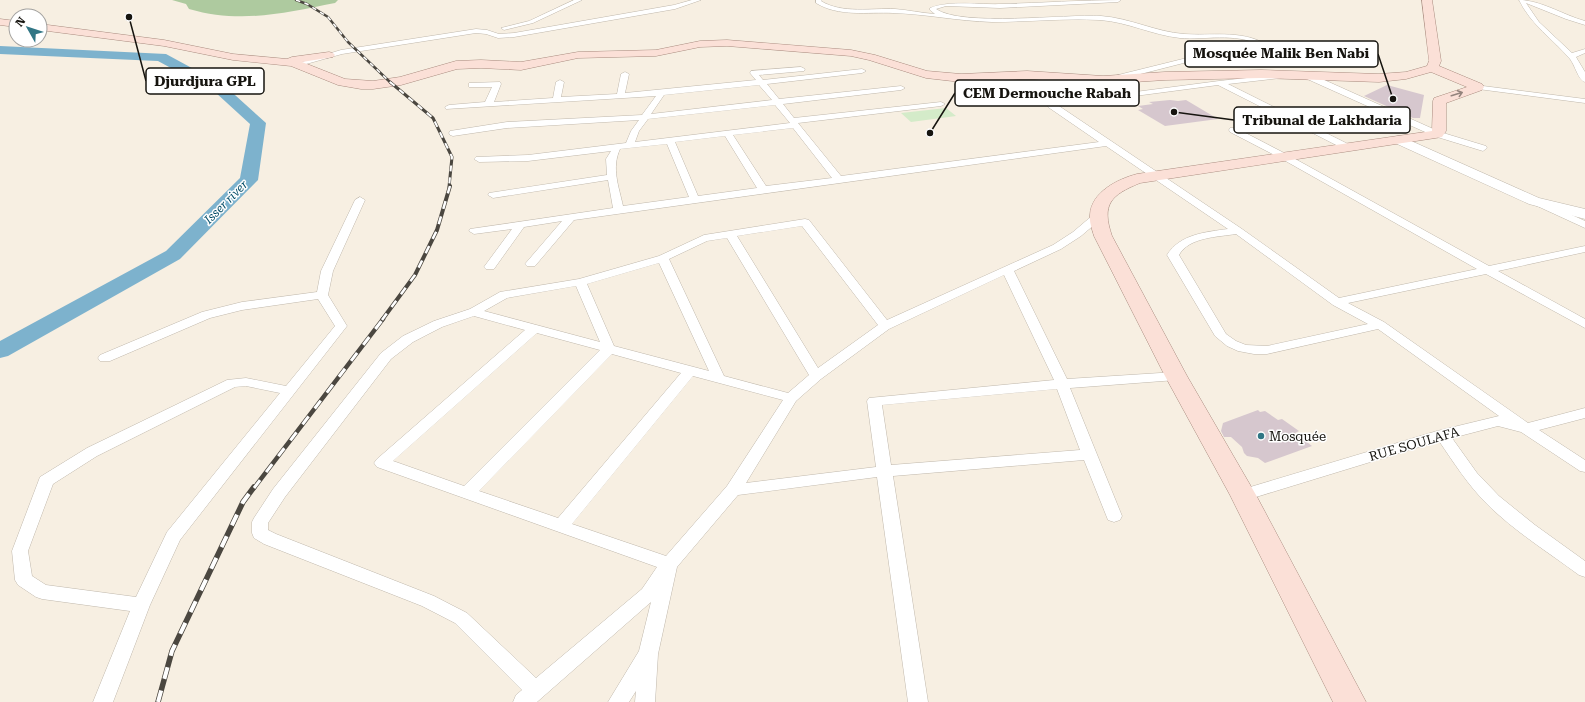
<svg xmlns="http://www.w3.org/2000/svg" width="1585" height="702" viewBox="0 0 1585 702" font-family="'Roboto Serif',serif">
	<rect width="100%" height="100%" fill="#f7efe2"/>
	<!-- green -->
	<path fill="#d4ebc9" d="M946 108 956 116 911 122 901 113Z"/>
	<!-- forest -->
	<path fill="#aeca9f" d="M172 0H338L335 3C284 13 241 24 189 9L186 4Z"/>
	<g fill="none" stroke-linecap="round" stroke-linejoin="round">
		<!-- river -->
		<path fill="#7db2cd" fill-rule="evenodd" d="M0 46 166 54 225 86 266 123 258 180 180 259 8 356 0 358V341L166 251 240 178 250 124 215 92 158 61 0 54Z"/>
	</g>
	<!-- building -->
	<path fill="#d6c7ce" d="M1387 85 1424 95 1420 118H1413L1364 96Z
		M1170 100 1178 101 1186 100 1218 119 1165 126 1138 110 1143 109 1138 106 1153 104 1149 102Z
		M1258 410 1260 412 1265 411 1278 420 1282 419 1299 431 1295 433 1312 446 1265 463 1258 458 1247 456 1244 453 1242 447 1231 437H1224L1221 431 1223 423Z"/>
	<g fill="none" stroke-linecap="round" stroke-linejoin="round">
		<defs>
			<path id="minor" d="M574 0H582L533 23 504 30 501 28 529 21Z
				M692 0H701L675 9 514 37 498 38 486 34 476 33 342 54 299 66 295 64 341 50 476 29 487 30 499 34 514 33 674 5Z
				M816 0H822L821 1C842 14 872 8 895 9 908 10 921 13 935 14L930 10V8C950 0 979 5 1002 4 1042 3 1081 0 1121 0L1118 2 1000 8 946 6 936 9C962 27 1065 14 1101 16 1130 18 1156 32 1184 34 1211 36 1239 30 1264 43L1265 45 1249 51 1211 56 1113 81 1109 79 1110 77 1211 52 1248 47 1257 44C1235 33 1204 40 1180 38 1152 35 1128 22 1100 20 1064 18 1028 22 992 22 958 21 926 14 893 13 868 12 838 17 816 3Z
				M1519 0C1541 0 1563 15 1585 21V25L1566 19 1526 3 1539 22 1572 53 1585 49V53L1576 57 1585 72V82C1578 80 1575 65 1570 59 1553 39 1531 25 1519 0Z
				M801 67 805 69 804 71 759 75 763 80 862 69 866 71 862 73 767 84 779 99 901 86 905 88 901 90 783 104 794 118 941 102 945 104 941 106 798 123 841 176 1099 142 1048 107 1047 105 1051 103 1219 81 1284 74V78H1281L1228 84 1352 146 1353 148 1352 150H1346L1218 85 1059 106 1242 229 1339 298 1477 269 1282 159 1230 132 1229 130 1230 128H1236L1288 155 1489 266 1585 246V252L1498 271 1585 319V328L1486 274 1348 303 1384 322 1528 423 1585 408V418L1539 430 1585 460V472L1580 471 1521 432 1498 426 1452 438 1477 473 1499 496 1535 525 1585 561V577L1579 575C1548 552 1514 531 1487 504 1468 485 1454 463 1439 441L1243 501 1237 499 1235 495 1237 491 1437 431 1499 416 1378 329 1267 354H1254L1238 351 1227 346 1215 336 1167 255C1180 234 1206 232 1228 229L1106 146 574 220 535 266H527L525 264 562 221 524 227 494 269H486L484 267 512 229 474 234 469 231 470 229 613 208 608 180 493 198 488 195 489 193 607 175 606 159 611 151 528 161 479 162 474 159 476 157 528 155 626 143 631 131 639 120 507 128 453 136 450 135 449 133 450 131 507 122 642 115 656 96 446 109 445 107 449 105 485 102 492 87H469V83L500 82 501 84 494 102 553 98 556 82 560 80 564 82 561 97 617 94 621 74 625 72 629 74 625 93 756 80 750 73 751 71ZM759 85 772 100 651 114 664 95ZM775 105 790 123 635 142 639 131 648 119ZM793 128 832 178 766 186 733 135ZM725 136 757 188 698 196 675 142ZM667 144 689 197 623 206C619 187 611 168 620 149ZM1236 234 1333 305 1368 324 1267 346 1246 345 1236 341 1226 334 1179 255C1189 237 1218 237 1236 234Z
				M1305 74H1311L1440 132 1486 146 1487 148 1483 151 1434 136 1305 78Z
				M1475 85 1585 99V103L1478 89H1475Z
				M360 197 365 200 333 271 328 295 347 326 180 540 150 605 113 702H93L130 611 42 599 36 597 18 585 15 580 12 551 40 477 87 448 227 380 246 378 286 386 335 326 318 299 242 310 210 318 110 361H100L98 358 100 355 202 312 242 302 317 292 321 271 355 200ZM246 386 280 393 167 532 136 597 46 585 32 576 28 551 53 484 97 456 235 387Z
				M1539 200 1585 221V228L1535 205 1534 203Z
				M1097 214 1102 217 1101 219 1081 236 1061 249 1014 271 1067 379 1176 372 1181 373 1183 376 1181 379 1176 380 1070 388 1122 516 1120 520 1114 522 1108 520 1084 460 893 476 928 702H908L877 477 738 495 677 567 658 654 655 702H635L636 691 629 702H608L639 651 651 602 537 702H513L516 695 522 690 455 623 422 606 264 544 254 538 252 533V522L254 518 273 489 381 353 403 336 434 321 470 309 500 292 579 279 659 256 704 235 805 219 809 220 887 320 1053 245 1073 232 1093 215ZM802 226 878 325 818 368 737 236ZM727 238 809 375 788 393 724 376 669 259 707 241ZM659 263 709 371 614 346 587 284ZM1004 275 1054 380 869 398 867 401 876 467 746 483 796 401 821 379 889 329ZM576 286 600 342 484 311 507 298ZM474 316 525 330 377 459 374 463 377 467 657 567 642 589 536 678 467 613 434 596 276 534 268 530V523L285 497 391 359 413 342 442 327ZM537 333 600 350 464 486 393 461ZM612 354 681 373 558 518 479 491ZM693 376 783 400 727 486 666 556 572 524ZM1057 389 1080 450 891 465 882 405Z"/>
			<path id="secondary" d="M1400 136 1539 198 1585 209V219L1529 204 1395 143 1394 140 1395 137Z"/>
			<path id="primary" d="M1422 0H1432L1441 61 1439 66 1482 84 1484 87 1482 90 1446 103V131L1442 137 1140 183C1111 195 1101 204 1112 236L1187 376 1256 495 1366 702H1333L1230 495 1165 376 1094 236C1092 229 1089 222 1090 215 1091 192 1118 179 1137 174L1432 131 1433 101 1434 98 1467 87 1431 72 1406 79 1379 82 1261 78 1165 80 1103 84 1027 79 961 82 926 78 869 60 851 56 727 46 700 47 656 56 578 58 521 70 481 68 457 69 401 85 373 89H361L338 85 291 66 233 60 164 46 40 30V24L164 40 233 54 287 59 292 57 329 52 333 53 335 55 333 57 302 62 345 79 373 81 400 77 456 61 481 60 521 62 578 52 656 50 700 41 727 40 851 50 875 55 927 71 961 74 1027 71 1103 76 1165 72 1261 70 1379 74 1406 72 1427 66 1429 61Z
				M0 19 16 21V27L0 25Z"/>
		</defs>
		<!-- minor casing -->
		<use href="#minor" stroke="#c0b8ac" stroke-width="1"/>
		<!-- secondary casing -->
		<use href="#secondary" stroke="#c0b8ac" stroke-width="1"/>
		<!-- primary casing -->
		<use href="#primary" stroke="#a98b7f" stroke-width="1"/>
		<!-- minor -->
		<use href="#minor" fill="#fff" fill-rule="evenodd"/>
		<!-- secondary -->
		<use href="#secondary" fill="#fff" fill-rule="evenodd"/>
		<!-- primary -->
		<use href="#primary" fill="#fbe0d7" fill-rule="evenodd"/>
		<defs>
			<path id="rail-far4" d="M296 0 307 4 328 17 348 42 391 83"/>
			<path id="rail-far3" d="M390 82 433 118 452 157 449 187"/>
			<path id="rail-far2" d="M382 320 415 275 437 230 450 186"/>
			<path id="rail-far1" d="M254 488 383 319"/>
			<path id="rail" d="M158 702 172 651 243 502 254 487"/>
		</defs>
		<!-- rail-far4 casing -->
		<use href="#rail-far4" stroke="#4b4740" stroke-width="2.5"/>
		<!-- rail-far3 casing -->
		<use href="#rail-far3" stroke="#4b4740" stroke-width="3"/>
		<!-- rail-far2 casing -->
		<use href="#rail-far2" stroke="#4b4740" stroke-width="4"/>
		<!-- rail-far1 casing -->
		<use href="#rail-far1" stroke="#4b4740" stroke-width="4.5"/>
		<!-- rail casing -->
		<use href="#rail" stroke="#4b4740" stroke-width="5.5"/>
		<!-- rail-far4 -->
		<use href="#rail-far4" stroke="#fff" stroke-width="1.5" stroke-dasharray="4.5" stroke-linecap="butt"/>
		<!-- rail-far3 -->
		<use href="#rail-far3" stroke="#fff" stroke-width="2" stroke-dasharray="6" stroke-linecap="butt"/>
		<!-- rail-far2 -->
		<use href="#rail-far2" stroke="#fff" stroke-width="2.5" stroke-dasharray="8" stroke-linecap="butt"/>
		<!-- rail-far1 -->
		<use href="#rail-far1" stroke="#fff" stroke-width="3" stroke-dasharray="10" stroke-linecap="butt"/>
		<!-- rail -->
		<use href="#rail" stroke="#fff" stroke-width="4" stroke-dasharray="12" stroke-linecap="butt"/>
	</g>
	<!-- one-way arrows -->
	<defs><path id="oneway-shaft" d="M-6 0H5M1.5-3L5.5 0L1.5 3" fill="none" stroke-width="1.6" stroke-linecap="round" stroke-linejoin="round"/></defs>
	<use stroke="#94847d" href="#oneway-shaft" transform="translate(1457 94) rotate(-17)"/>
	<!-- markers -->
	<circle fill="#317685" stroke="#fff" stroke-width="1.5" cx="1261" cy="436" r="4"/>
	<g text-anchor="middle" dominant-baseline="central" stroke-width="3" stroke-linejoin="round" paint-order="stroke">
		<!-- far-water labels -->
		<g font-size="12" font-style="italic" fill="#034c67" stroke="#fff">
			<text transform="translate(226 202) rotate(-45)">Isser river</text>
		</g>
		<!-- poi labels -->
		<g font-size="13" fill="#16140f" stroke="#fff" text-anchor="start">
			<text x="1269" y="436">Mosquée</text>
		</g>
		<!-- street labels -->
		<g font-size="13" fill="#16140f" stroke="#fff">
			<text transform="translate(1414 444) rotate(-16)">RUE SOULAFA</text>
		</g>
	</g>
	<!-- callouts -->
	<path fill="none" stroke="#16140f" stroke-width="1.5" d="M1393 99L1378 54M129 17L146 81M930 133L955 93M1174 112L1234 120"/>
	<g fill="#16140f" stroke="#fff" stroke-width="1.5">
		<circle cx="1393" cy="99" r="4"/>
		<circle cx="129" cy="17" r="4"/>
		<circle cx="930" cy="133" r="4"/>
		<circle cx="1174" cy="112" r="4"/>
	</g>
	<g fill="#fff" stroke="#16140f" stroke-width="1.5">
		<rect x="1185" y="41" width="193" height="26" rx="4"/>
		<rect x="146" y="68" width="118" height="26" rx="4"/>
		<rect x="955" y="80" width="184" height="26" rx="4"/>
		<rect x="1234" y="107" width="176" height="26" rx="4"/>
	</g>
	<g font-size="14" text-anchor="middle" font-weight="bold" fill="#16140f">
		<text x="1281" y="58">Mosquée Malik Ben Nabi</text>
		<text x="205" y="86">Djurdjura GPL</text>
		<text x="1047" y="98">CEM Dermouche Rabah</text>
		<text x="1322" y="125">Tribunal de Lakhdaria</text>
	</g>
	<!-- north arrow -->
	<g transform="translate(28 28) rotate(309)"><circle r="19" fill="#ffffff" stroke="#a2a19f"/>
	<path d="M0-3L7 15L0 10L-7 15Z" fill="#317685"/>
	<text y="-6" font-size="11" font-weight="bold" text-anchor="middle" fill="#16140f">N</text>
	</g>
</svg>
